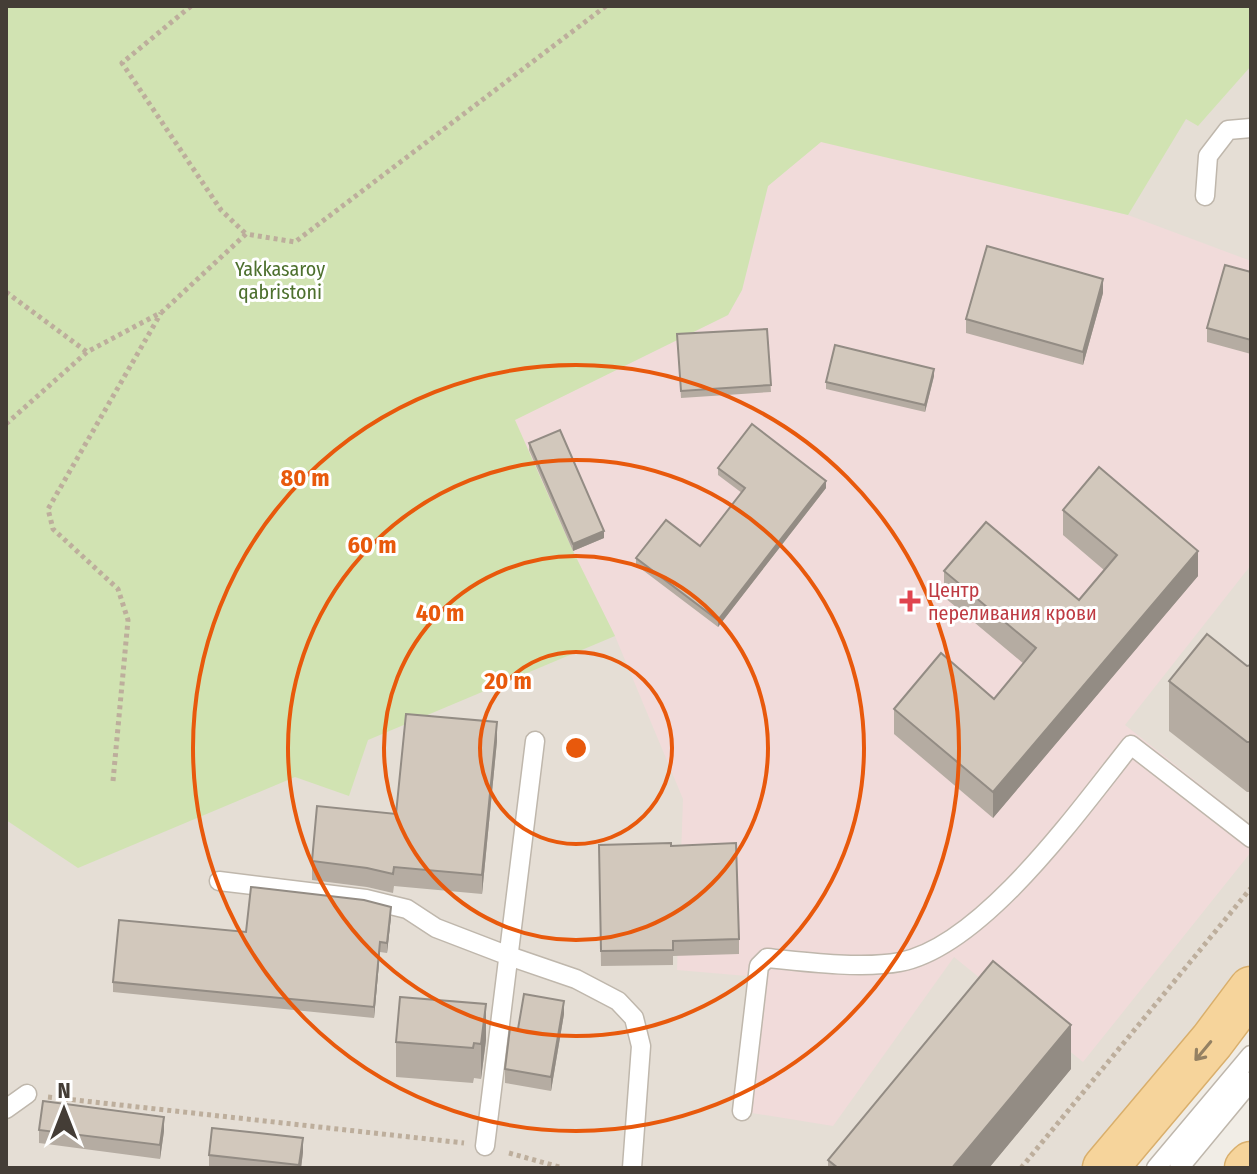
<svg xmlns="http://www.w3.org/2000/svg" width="1257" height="1174" viewBox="0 0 1257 1174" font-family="'Fira Sans Condensed',sans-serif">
	<rect width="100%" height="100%" fill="#f1ede6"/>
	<!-- residential -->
	<path fill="#e5ded5" d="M6 6H1251V989L1105 1168H6Z"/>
	<!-- medical -->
	<path fill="#f1dbda" d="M822 141 1128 215 1251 261V565L1125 725 1251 825V852L1083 1062 954 957 833 1126 752 1113 747 976 677 970 683 799 615 636 573 551 514 420 728 315 742 290 768 186Z"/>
	<!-- green -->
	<path fill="#d1e3b2" d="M6 6H1251V66L1198 126 1186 119 1128 215 821 142 768 186 742 290 728 315 515 420 573 551 615 636 368 740 349 796 295 777 78 868 6 820Z"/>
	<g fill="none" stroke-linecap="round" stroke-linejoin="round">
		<defs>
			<path id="lane" d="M1205 196 1208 156 1228 130 1251 128
				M219 881 366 899 407 909 436 928 509 956 576 979 618 1001 634 1018 641 1046 632 1168
				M6 1109 27 1094
				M742 1111 759 966 767 958C805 962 863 969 900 962 983 946 1079 810 1131 745L1251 838
				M485 1146 535 741
				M1156 1168 1251 1055
				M1179 1168 1251 1081"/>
			<path id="primary" d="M1105 1168 1212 1041 1251 989
				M1247 1168 1251 1164"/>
		</defs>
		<!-- lane casing -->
		<use href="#lane" stroke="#bfb7ac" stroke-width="21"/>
		<!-- primary casing -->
		<use href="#primary" stroke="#d9af6c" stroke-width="47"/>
		<!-- path -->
		<path stroke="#bdae9c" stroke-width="5" stroke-dasharray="4 4" stroke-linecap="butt" d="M191 6 122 63 221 210 246 234
			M6 292 87 352
			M6 424 87 352 162 312 246 234 295 242 606 6
			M113 781 128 620 118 589 53 529 48 509 161 313
			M48 1097 464 1143
			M509 1153 563 1168
			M1021 1168 1251 888"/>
		<!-- lane -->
		<use href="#lane" stroke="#fff" stroke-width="18"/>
		<!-- primary -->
		<use href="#primary" stroke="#f6d49b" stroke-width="44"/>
	</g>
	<!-- wall -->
	<path fill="#b5aca2" d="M1251 272V354L1207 342V328Z
		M1103 293 1083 365 966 333V319Z
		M767 329 771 392 681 398 677 334Z
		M934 376 925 412 826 389V382Z
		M529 443 604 538 573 551 529 450Z
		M718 468 826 488 718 627 636 565V558L700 546 742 493 718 475Z
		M1063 510 1198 576 993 818 894 734V709L994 699 1024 664 944 597V571L1079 600 1104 570 1063 535Z
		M1251 665V792H1247L1169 731V681Z
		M497 741 482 894 394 886 393 893 367 887 312 880V861L396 814Z
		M599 845 671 846 739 939V954L673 956V965L601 966Z
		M391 917 387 953 380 952 374 1018 113 992V982L246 932Z
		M564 1014 551 1091 505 1083V1069L518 1029Z
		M486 1040 481 1079 474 1078 473 1083 396 1077V1042Z
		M1071 1069 989 1168H828V1160Z
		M39 1130 164 1131 160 1159 39 1143Z
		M303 1152 301 1168H209V1155Z"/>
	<!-- shaded-wall -->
	<path fill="#938c84" d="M1103 279V293L1083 365V352Z
		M934 369V376L925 412V405Z
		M826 481V488L718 627V620Z
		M604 531V538L573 551V544Z
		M1198 551V576L993 818V792Z
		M497 722V741L482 894V875Z
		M391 907V917L387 953V943Z
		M380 942V952L374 1018V1007Z
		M564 1001V1014L551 1091V1077Z
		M486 1004V1040L481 1079V1044Z
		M1071 1025V1069L989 1168H952Z
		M164 1117V1131L160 1159V1145Z
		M303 1138V1152L301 1168H299Z"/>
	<!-- building -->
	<path fill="#d2c8bc" stroke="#938c84" stroke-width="2" d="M987 246 1103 279 1083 352 966 319Z
		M1225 265 1251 272V340L1207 328Z
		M767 329 771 385 681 391 677 334Z
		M835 345 934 369 925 405 826 382Z
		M752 424 826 481 718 620 636 558 666 520 700 546 745 488 718 468Z
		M560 430 604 531 573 544 529 443Z
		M1099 467 1198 551 993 792 894 709 941 653 994 699 1036 648 944 571 986 522 1079 600 1117 555 1063 510Z
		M1207 634 1247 666 1251 665V742H1247L1169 681Z
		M406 714 497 722 482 875 394 867 393 874 367 868 312 861 317 806 396 814Z
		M671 843V846L736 843 739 939 673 941V950L601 951 599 845Z
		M251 887 364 900 391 907 387 943 380 942 374 1007 113 982 119 920 246 932Z
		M993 961 1071 1025 952 1168H838L828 1160Z
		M524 994 564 1001 551 1077 505 1069 510 1028 518 1029Z
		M400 997 486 1004 481 1044 474 1043 473 1048 396 1042Z
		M43 1101 164 1117 160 1145 39 1130Z
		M212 1128 303 1138 299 1165 209 1155Z"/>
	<!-- one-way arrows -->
	<defs><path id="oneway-shaft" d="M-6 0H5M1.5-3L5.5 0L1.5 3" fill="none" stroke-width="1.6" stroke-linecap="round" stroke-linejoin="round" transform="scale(2)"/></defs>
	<use stroke="#948163" href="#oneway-shaft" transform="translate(1203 1051) rotate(130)"/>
	<!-- distance rings -->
	<g fill="none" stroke="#e8590c" stroke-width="4">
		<circle cx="576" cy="748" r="96"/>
		<circle cx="576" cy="748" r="192"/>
		<circle cx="576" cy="748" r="288"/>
		<circle cx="576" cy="748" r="383"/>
	</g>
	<!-- markers -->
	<path fill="#e0444e" stroke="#fff" stroke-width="3" d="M906 589h8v8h8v8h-8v8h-8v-8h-8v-8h8z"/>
	<g text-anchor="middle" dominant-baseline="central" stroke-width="6" stroke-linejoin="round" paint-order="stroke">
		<!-- park labels -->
		<g font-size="20" fill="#4d702e" stroke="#fff">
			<text x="280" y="269">Yakkasaroy<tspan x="280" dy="23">qabristoni</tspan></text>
		</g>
		<!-- health labels -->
		<g font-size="20" fill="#be3a42" stroke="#fff" text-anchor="start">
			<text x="928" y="590">Центр<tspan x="928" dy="23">переливания крови</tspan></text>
		</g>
	</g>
	<circle cx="576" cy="748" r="12" fill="#e8590c" stroke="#fff" stroke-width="4"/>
	<g font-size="24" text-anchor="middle" font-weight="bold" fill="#e8590c" stroke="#fff" stroke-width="6" stroke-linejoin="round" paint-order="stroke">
		<text x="305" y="486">80 m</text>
		<text x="372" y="553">60 m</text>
		<text x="440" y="621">40 m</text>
		<text x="508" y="689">20 m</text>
	</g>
	<!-- border -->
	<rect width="1257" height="1174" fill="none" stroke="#443d36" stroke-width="16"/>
	<!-- north arrow -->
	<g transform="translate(64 1110)" stroke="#ffffff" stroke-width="6" paint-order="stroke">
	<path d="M0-6L14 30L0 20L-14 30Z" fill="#443d36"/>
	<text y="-12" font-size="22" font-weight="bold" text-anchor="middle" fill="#443d36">N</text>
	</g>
</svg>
